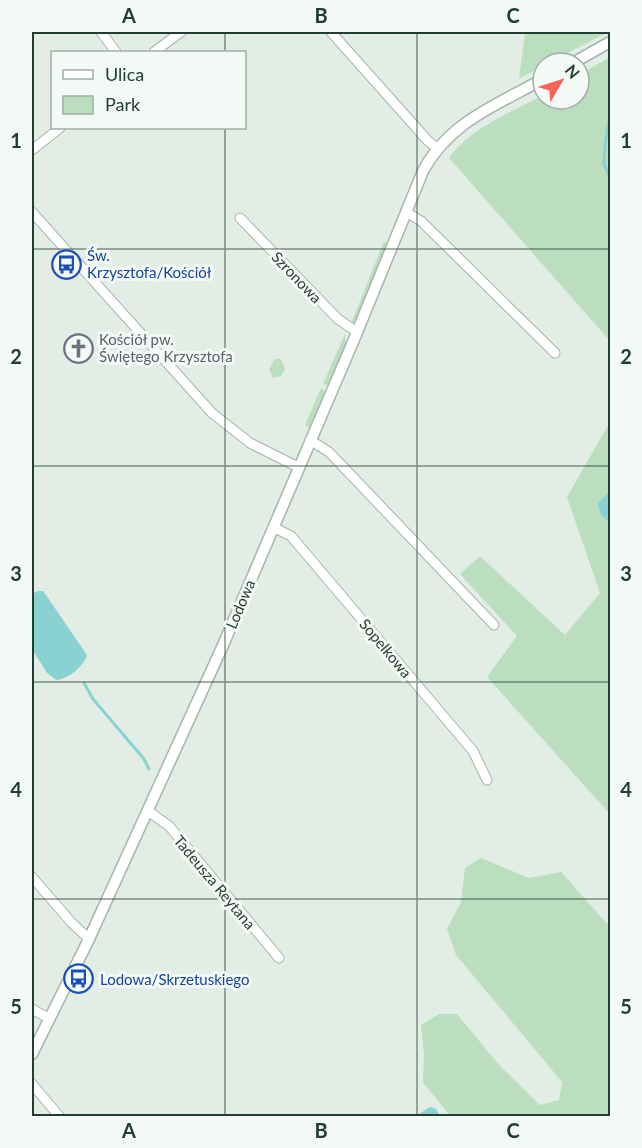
<svg xmlns="http://www.w3.org/2000/svg" width="642" height="1148" viewBox="0 0 642 1148" font-family="Lato,sans-serif">
	<rect width="100%" height="100%" fill="#e2ede6"/>
	<!-- green -->
	<path fill="#bbdebe" d="M525 32H608L549 63H543V66L519 79Z
		M610 57V341L449 158C469 129 512 112 543 95V99H579V75Z
		M384 241 387 244 356 319 351 324Z
		M345 334 346 343 328 385 323 384Z
		M275 359H281L285 369 281 376 273 378 269 369Z
		M321 388 325 391 309 428 305 425Z
		M610 422V814L487 677 517 636 460 574 480 556 565 635 600 593 567 497Z
		M481 858 529 878 561 872 610 927V1116H450L423 1082 424 1055 421 1025 439 1014H457L500 1066 540 1105 559 1100 562 1082 456 955 447 929 461 902 465 868Z"/>
	<!-- water -->
	<path fill="#8ad2d1" d="M610 493V523L601 515 598 503 606 495Z
		M38 591H43L46 595 87 655C83 667 69 679 56 680L47 673 32 649V594Z
		M430 1107 436 1109 440 1116H416Z"/>
	<g fill="none" stroke-linecap="round" stroke-linejoin="round">
		<!-- stream -->
		<path stroke="#8ad2d1" stroke-width="3" d="M610 114 605 145 604 164 610 177
			M84 683 93 699 144 759 149 769"/>
		<defs>
			<path id="minor" d="M101 32 116 52
				M331 32 428 141 437 148
				M154 52 181 32
				M32 150 60 128
				M32 212 212 413 250 443 298 467
				M406 212 421 221 555 353
				M240 218 338 319 357 332
				M310 440 329 452 494 625
				M273 527 291 536 473 751 487 780
				M148 811 169 826 279 958
				M32 877 71 922 89 939
				M32 1009 48 1018
				M32 1084 59 1116"/>
			<path id="tertiary" d="M573 63 610 42
				M32 1054 89 939 224 643 353 342 423 171C449 122 497 105 543 79"/>
		</defs>
		<!-- minor casing -->
		<use href="#minor" stroke="#a5b5ac" stroke-width="11"/>
		<!-- tertiary casing -->
		<use href="#tertiary" stroke="#a5b5ac" stroke-width="13"/>
		<!-- minor -->
		<use href="#minor" stroke="#fff" stroke-width="9"/>
		<!-- tertiary -->
		<use href="#tertiary" stroke="#fff" stroke-width="10"/>
	</g>
	<!-- grid -->
	<path fill="none" stroke="#223e32" stroke-width="1.5" stroke-opacity="0.55" d="M225 32V52M417 32V1116M225 128V1116M32 249H610M32 466H610M32 682H610M32 899H610"/>
	<!-- icons -->
	<defs>
		<symbol id="bus-ring" viewBox="-11 -11 22 22"><circle r="9.5" fill="#f3f9f5" stroke="#1a4fb4" stroke-width="1.5"/><path d="M-5-6H5V4H4V6H2V4H-2V6H-4V4H-5ZM-3.5-4V0h7V-4ZM-3.5 1.2v1.5H-2V1.2ZM2 1.2v1.5H3.5V1.2Z" fill="#1a4fb4"/></symbol>
		<symbol id="church-ring" viewBox="-11 -11 22 22"><circle r="9.5" fill="#f3f9f5" stroke="#6b7280" stroke-width="1.5"/><path d="M-1.2-6h2.4v3.5h3.3v2.4h-3.3V6h-2.4V-.1h-3.3v-2.4h3.3Z" fill="#6b7280"/></symbol>
	</defs>
	<g fill-rule="evenodd">
		<use href="#bus-ring" x="50" y="248" width="33" height="33"/>
		<use href="#church-ring" x="62" y="332" width="33" height="33"/>
		<use href="#bus-ring" x="62" y="962" width="33" height="33"/>
	</g>
	<g text-anchor="middle" dominant-baseline="central" stroke-width="6" stroke-linejoin="round" paint-order="stroke">
		<!-- transit labels -->
		<g font-size="15" fill="#164399" stroke="#f3f9f5" text-anchor="start">
			<text x="87" y="255">Św.<tspan x="87" dy="17">Krzysztofa/Kościół</tspan></text>
			<text x="100" y="979">Lodowa/Skrzetuskiego</text>
		</g>
		<!-- street labels -->
		<g font-size="15" fill="#223e32" stroke="#f3f9f5">
			<text transform="translate(297 277) rotate(46)">Szronowa</text>
			<text transform="translate(240 604) rotate(-67)">Lodowa</text>
			<text transform="translate(386 648) rotate(50)">Sopelkowa</text>
			<text transform="translate(215 882) rotate(50)">Tadeusza Reytana</text>
		</g>
		<!-- worship labels -->
		<g font-size="15" fill="#5b616d" stroke="#f3f9f5" text-anchor="start">
			<text x="99" y="339">Kościół pw.<tspan x="99" dy="17">Świętego Krzysztofa</tspan></text>
		</g>
	</g>
	<!-- border -->
	<rect width="642" height="1148" fill="none" stroke="#f3f9f5" stroke-width="66"/>
	<!-- legend -->
	<rect x="51" y="51" width="195" height="78" fill="#f3f9f5" stroke="#9faea7" stroke-width="1.5"/>
	<rect x="63" y="70" width="30" height="9" fill="#ffffff" stroke="#9faea7" stroke-width="1.5"/>
	<text x="105" y="81" font-size="18" fill="#223e32">Ulica</text>
	<rect x="63" y="96" width="30" height="18" fill="#bbdebe" stroke="#9faea7" stroke-width="1.5"/>
	<text x="105" y="111" font-size="18" fill="#223e32">Park</text>
	<!-- north arrow -->
	<g transform="translate(561 81) rotate(51)"><circle r="28" fill="#f3f9f5" stroke="#9faea7" stroke-width="1.5"/>
	<path d="M0-4.5L10 22L0 15L-10 22Z" fill="#f46459"/>
	<text y="-9" font-size="16" font-weight="bold" text-anchor="middle" fill="#223e32">N</text>
	</g>
	<rect x="33" y="33" width="576" height="1082" fill="none" stroke="#223e32" stroke-width="2"/>
	<g font-size="20" text-anchor="middle" font-weight="bold" fill="#223e32">
		<text x="129" y="23">A</text>
		<text x="321" y="23">B</text>
		<text x="513" y="23">C</text>
		<text x="16" y="148">1</text>
		<text x="626" y="148">1</text>
		<text x="16" y="364">2</text>
		<text x="626" y="364">2</text>
		<text x="16" y="581">3</text>
		<text x="626" y="581">3</text>
		<text x="16" y="797">4</text>
		<text x="626" y="797">4</text>
		<text x="16" y="1014">5</text>
		<text x="626" y="1014">5</text>
		<text x="129" y="1138">A</text>
		<text x="321" y="1138">B</text>
		<text x="513" y="1138">C</text>
	</g>
</svg>
